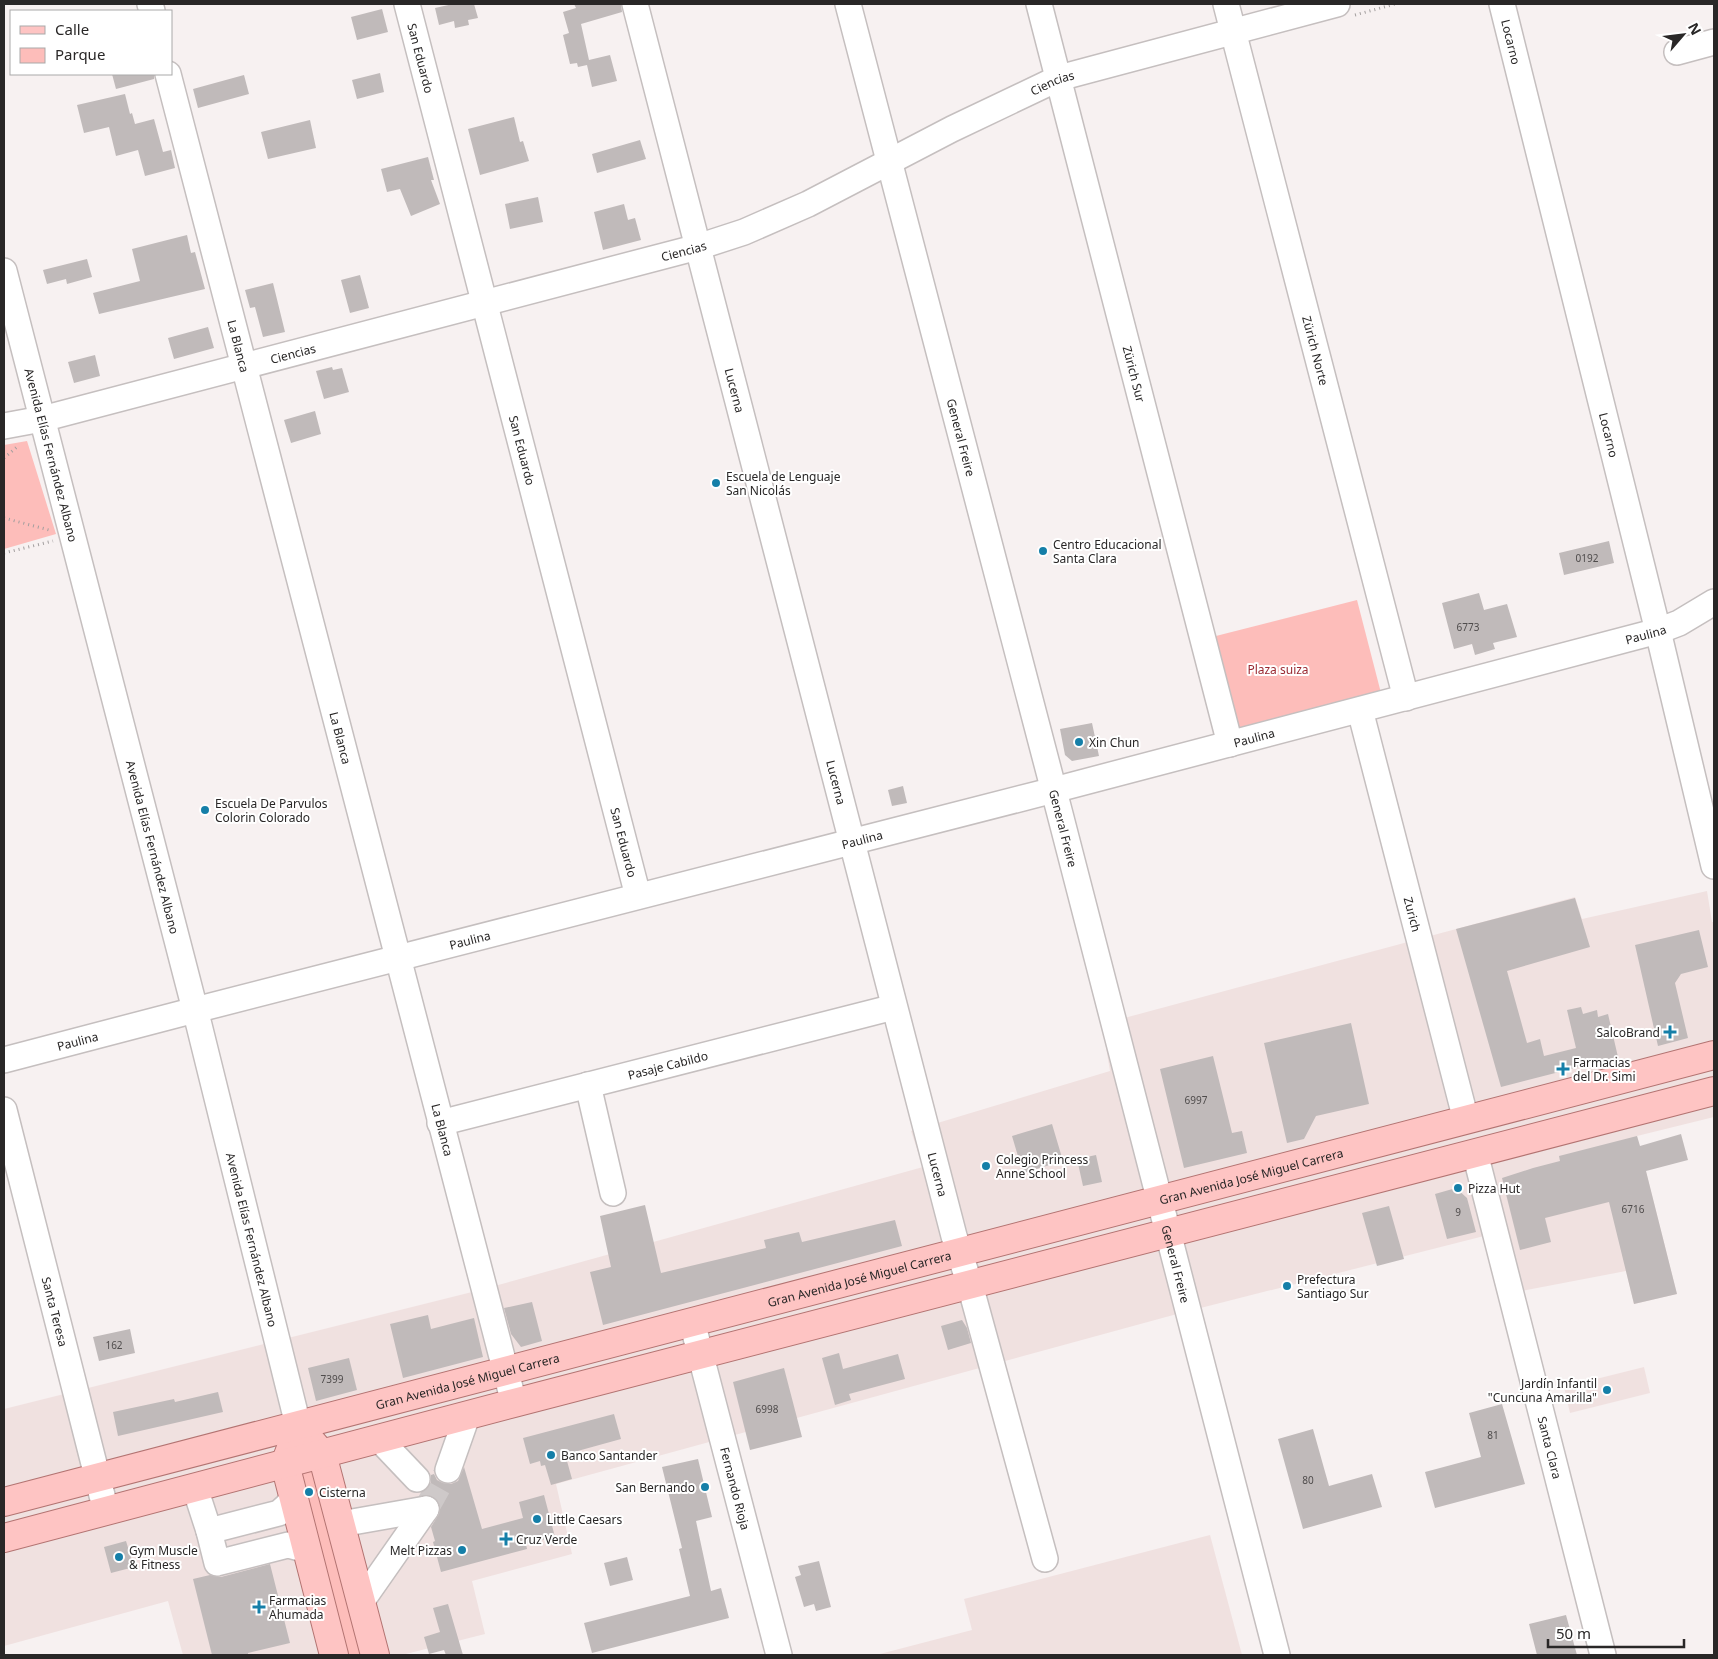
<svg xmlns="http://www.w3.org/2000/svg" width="1718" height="1659" viewBox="0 0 1718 1659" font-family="'Noto Sans',sans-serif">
	<rect width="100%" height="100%" fill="#f7f1f1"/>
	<!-- built -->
	<path fill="#f0e1e0" d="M1707 891 1712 922H1714V1117L1637 1136 1677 1294 1634 1304 1626 1271 1506 1294 1488 1235 1177 1314 556 1484 572 1554 472 1581 485 1634 402 1655H183L168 1601 4 1646V1409L484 1289 923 1167 911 1131 1110 1071 1102 1024 1575 897 1582 919Z
		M1644 1367 1650 1393 1570 1413 1564 1387Z
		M1210 1535 1242 1655H876L972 1630 964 1599Z"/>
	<!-- green -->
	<path fill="#fdbdba" d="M27 441 56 534 4 549V445Z
		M1357 600 1381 693 1236 730 1212 637Z
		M314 1466 363 1655H340L292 1472Z"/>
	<!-- building -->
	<path fill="#c0baba" d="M453 4H474L478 18 468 20 469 25 455 28 454 21 439 25 435 8Z
		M574 4H621L622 12 581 24 589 60 610 55 617 81 592 87 587 65 578 67 577 63 570 64 563 35 569 33 563 12 576 8Z
		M382 9 388 32 357 40 351 17Z
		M380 73 384 92 357 99 352 80Z
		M112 74H154V79L116 89Z
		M244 75 249 94 198 108 193 89Z
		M125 94 130 114 132 113 135 124 154 119 163 152 171 150 175 168 145 176 138 150 116 156 109 127 84 133 77 105Z
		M514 117 520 142 523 141 529 161 480 175 468 129Z
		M310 120 316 148 268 159 261 132Z
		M640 140 646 159 597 173 592 154Z
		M428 157 434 180H431L440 204 411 216 400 189 387 192 381 169Z
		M538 197 543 222 510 229 505 204Z
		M624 204 628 220 635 218 641 240 603 250 594 212Z
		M187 235 191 253 195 252 205 289 99 314 93 293 140 281 132 249Z
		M87 259 92 277 67 284 66 279 47 284 43 270Z
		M360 275 369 308 350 313 341 280Z
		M273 283 285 332 263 337 255 307 250 308 245 290Z
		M208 327 214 348 174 359 168 338Z
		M95 355 100 376 74 383 68 362Z
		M332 367 333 370 342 368 349 392 324 399 316 371Z
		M315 411 321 434 291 443 284 420Z
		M1609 541 1614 563 1564 575 1559 553Z
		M1479 593 1484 610 1507 604 1517 637 1493 643 1495 649 1475 655 1472 644 1454 649 1442 603Z
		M1092 723 1099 756 1072 761 1065 755 1060 729Z
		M903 786 907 803 892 806 888 790Z
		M1575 898 1590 947 1507 971 1527 1043 1540 1039 1544 1056 1576 1048 1567 1010 1581 1007 1583 1014 1597 1010 1598 1017 1608 1014 1618 1057 1501 1087 1456 929Z
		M1699 930 1708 967 1681 974 1675 983 1688 1038 1658 1046 1635 945Z
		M1351 1023 1369 1104 1316 1116 1304 1139 1287 1143 1264 1043Z
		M1213 1056 1232 1133 1242 1131 1247 1153 1184 1168 1160 1069Z
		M1052 1124 1063 1161 1023 1173 1012 1136Z
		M1681 1134 1688 1160 1646 1171 1677 1294 1634 1304 1609 1202 1545 1218 1551 1242 1520 1250 1502 1178 1533 1168 1560 1161 1559 1156 1637 1136 1640 1146Z
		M1096 1155 1102 1182 1083 1186 1077 1159Z
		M1456 1188 1467 1198 1476 1232 1447 1239 1435 1194Z
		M645 1205 661 1273 766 1248 764 1240 799 1232 802 1242 895 1220 902 1246 603 1325 590 1272 611 1267 600 1216Z
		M1389 1206 1404 1259 1377 1266 1362 1213Z
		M532 1302 542 1341 521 1347 511 1334 504 1308Z
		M428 1315 431 1329 474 1318 483 1357 403 1378 390 1324Z
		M962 1320 967 1328 971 1343 948 1350 941 1326Z
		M130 1329 135 1353 99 1361 93 1337Z
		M839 1353 843 1369 898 1354 905 1379 849 1394 851 1400 835 1405 822 1358Z
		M349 1358 357 1390 316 1401 308 1368Z
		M784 1368 802 1437 750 1450 733 1382Z
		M218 1392 223 1412 118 1436 113 1412 174 1399 175 1402Z
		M1502 1404 1525 1484 1435 1508 1425 1472 1481 1457 1469 1413Z
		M614 1414 621 1439 574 1452 576 1459 567 1461 572 1479 551 1485 545 1465 541 1466 540 1461 530 1464 523 1438Z
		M1313 1429 1329 1486 1372 1474 1382 1507 1303 1529 1278 1439Z
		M698 1459 712 1517 696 1521 711 1591 721 1588 729 1618 592 1653 584 1623 690 1596 679 1549 682 1548 662 1467Z
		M464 1467 482 1529 523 1518 519 1502 544 1495 555 1537 526 1544 527 1549 441 1572 433 1542 435 1541 431 1527 439 1514 440 1506 435 1498 428 1495H422L421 1493 427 1489 431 1484V1475L434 1474 437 1480 443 1483 451 1484 458 1481Z
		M126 1541 134 1567 111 1573 104 1547Z
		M627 1557 633 1580 610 1586 604 1563Z
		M819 1561 831 1607 816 1611 814 1604 804 1607 795 1577 801 1575 798 1566Z
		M270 1564 290 1643 248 1653V1655H212L193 1579 210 1575 221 1577Z
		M448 1604 463 1655H446L444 1650 429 1654 424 1637 440 1632 433 1608Z
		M1566 1615 1577 1655H1537L1529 1624Z"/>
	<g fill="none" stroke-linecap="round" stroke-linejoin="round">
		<!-- minor-tunnel -->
		<path stroke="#cec9c9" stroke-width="25" stroke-dasharray="25 12" stroke-linecap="butt" d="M426 1509 448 1470"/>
		<defs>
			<g id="minor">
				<path d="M150 4 152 11"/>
				<path id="s1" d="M407 4 638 896"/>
				<path id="s2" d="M635 4 954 1236 970 1285 1045 1559"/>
				<path id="s3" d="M848 4 1060 814 1277 1655"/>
				<path id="s4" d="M1039 4 1230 744"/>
				<path id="s5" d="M1226 4 1406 698"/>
				<path id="s6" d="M1502 4 1658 631 1714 866"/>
				<path d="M1677 52 1714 42"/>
				<path id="s7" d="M168 74 514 1403"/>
				<path id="s8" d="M4 271 199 1025 298 1425"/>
				<path id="s9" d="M4 426 42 419 698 247 744 232 808 204 952 129 1059 78 1337 4"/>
				<path id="s10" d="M1360 710 1466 1120"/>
				<path id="s11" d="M4 1060 195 1010 1054 790 1658 631 1679 623 1714 602"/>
				<path d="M588 1085 613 1193"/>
				<path id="s12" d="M4 1110 106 1511"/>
				<path id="s13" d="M440 1123 894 1007"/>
				<path id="s14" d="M1475 1153 1603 1655"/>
				<path id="s15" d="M692 1322 779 1655"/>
				<path d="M379 1439 417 1479"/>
				<path d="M448 1470 467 1416"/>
				<path d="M195 1488 209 1531"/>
				<path d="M293 1496 288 1505 279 1513 209 1531 217 1563 288 1545 307 1550"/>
				<path d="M341 1524 426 1509"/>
				<path d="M361 1602 426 1509"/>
			</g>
			<g id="major">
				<path d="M310 1440 322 1454 375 1655"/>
				<path d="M291 1448 285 1464 334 1655"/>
				<path id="s16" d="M4 1502 1714 1055"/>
				<path d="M4 1538 514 1403 1714 1091"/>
			</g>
		</defs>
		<!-- minor casing -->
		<use href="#minor" stroke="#c5bfbf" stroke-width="28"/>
		<!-- major casing -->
		<use href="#major" stroke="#b37472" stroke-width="30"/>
		<!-- path -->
		<path stroke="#a29e9e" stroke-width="3" stroke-dasharray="1 4" stroke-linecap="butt" d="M1355 15 1395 4
			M4 458 18 446
			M4 518 49 530
			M4 553 53 541"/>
		<!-- minor -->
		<use href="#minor" stroke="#fff" stroke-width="25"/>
		<!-- major -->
		<use href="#major" stroke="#fec4c3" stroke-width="28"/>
	</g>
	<!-- markers -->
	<g fill="#157fa8" stroke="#fff" stroke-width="2">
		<circle cx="716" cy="483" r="5"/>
		<circle cx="1043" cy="551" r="5"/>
		<circle cx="1079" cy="742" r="5"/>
		<circle cx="205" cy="810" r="5"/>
		<path d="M1667.5 1024.5h5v5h5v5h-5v5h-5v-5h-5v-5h5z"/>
		<path d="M1560.5 1061.5h5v5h5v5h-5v5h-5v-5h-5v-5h5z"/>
		<circle cx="986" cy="1166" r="5"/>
		<circle cx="1458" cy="1188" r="5"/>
		<circle cx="1287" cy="1286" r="5"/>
		<circle cx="1607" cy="1390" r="5"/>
		<circle cx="551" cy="1455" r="5"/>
		<circle cx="705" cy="1487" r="5"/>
		<circle cx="309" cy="1492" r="5"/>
		<circle cx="537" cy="1519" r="5"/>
		<path d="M503.5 1531.5h5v5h5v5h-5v5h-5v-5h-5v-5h5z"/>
		<circle cx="462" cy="1550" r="5"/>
		<circle cx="119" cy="1557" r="5"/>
		<path d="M256.5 1599.5h5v5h5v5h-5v5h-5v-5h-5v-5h5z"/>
	</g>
	<g text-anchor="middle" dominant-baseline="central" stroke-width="4" stroke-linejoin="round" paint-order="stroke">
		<!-- number labels -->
		<g font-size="10" fill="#4f4c4c">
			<text x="1587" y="558">0192</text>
			<text x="1468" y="627">6773</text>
			<text x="1196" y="1100">6997</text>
			<text x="1633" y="1209">6716</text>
			<text x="1458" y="1212">9</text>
			<text x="114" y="1345">162</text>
			<text x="332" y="1379">7399</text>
			<text x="767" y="1409">6998</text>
			<text x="1493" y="1435">81</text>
			<text x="1308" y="1480">80</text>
		</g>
		<!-- street labels -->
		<g font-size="12" fill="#292727" stroke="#fff">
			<text stroke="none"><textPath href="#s6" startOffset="39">Locarno</textPath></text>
			<text stroke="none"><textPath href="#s1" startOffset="56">San Eduardo</textPath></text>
			<text stroke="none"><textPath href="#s9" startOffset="1108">Ciencias</textPath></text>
			<text stroke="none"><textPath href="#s9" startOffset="702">Ciencias</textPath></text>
			<text stroke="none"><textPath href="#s7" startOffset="281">La Blanca</textPath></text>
			<text stroke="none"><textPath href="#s5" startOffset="358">Zürich Norte</textPath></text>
			<text stroke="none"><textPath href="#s9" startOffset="298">Ciencias</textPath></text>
			<text stroke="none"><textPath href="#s4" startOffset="382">Zürich Sur</textPath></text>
			<text stroke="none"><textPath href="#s2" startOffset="399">Lucerna</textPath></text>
			<text stroke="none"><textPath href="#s6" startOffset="444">Locarno</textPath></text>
			<text stroke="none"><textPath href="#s3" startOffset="448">General Freire</textPath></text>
			<text stroke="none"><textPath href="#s1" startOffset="461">San Eduardo</textPath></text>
			<text stroke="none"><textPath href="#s8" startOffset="190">Avenida Elías Fernández Albano</textPath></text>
			<text stroke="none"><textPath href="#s11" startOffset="1696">Paulina</textPath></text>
			<text stroke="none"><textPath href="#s11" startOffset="1291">Paulina</textPath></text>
			<text stroke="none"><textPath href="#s7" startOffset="686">La Blanca</textPath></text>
			<text stroke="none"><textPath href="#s2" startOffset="804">Lucerna</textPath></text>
			<text stroke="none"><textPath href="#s3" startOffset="852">General Freire</textPath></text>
			<text stroke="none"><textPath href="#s11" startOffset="886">Paulina</textPath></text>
			<text stroke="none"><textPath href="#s1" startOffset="866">San Eduardo</textPath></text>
			<text stroke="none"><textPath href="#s8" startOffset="595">Avenida Elías Fernández Albano</textPath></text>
			<text stroke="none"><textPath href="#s10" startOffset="211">Zurich</textPath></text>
			<text stroke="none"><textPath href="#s11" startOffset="481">Paulina</textPath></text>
			<text stroke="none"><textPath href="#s11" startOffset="76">Paulina</textPath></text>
			<text stroke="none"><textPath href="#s13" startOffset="235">Pasaje Cabildo</textPath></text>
			<text stroke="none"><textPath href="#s7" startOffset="1091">La Blanca</textPath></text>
			<text stroke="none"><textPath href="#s2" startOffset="1209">Lucerna</textPath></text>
			<text stroke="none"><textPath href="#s16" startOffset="1289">Gran Avenida José Miguel Carrera</textPath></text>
			<text stroke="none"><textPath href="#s8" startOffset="1000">Avenida Elías Fernández Albano</textPath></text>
			<text stroke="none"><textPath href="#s3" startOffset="1302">General Freire</textPath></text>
			<text stroke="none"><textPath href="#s16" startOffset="884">Gran Avenida José Miguel Carrera</textPath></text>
			<text stroke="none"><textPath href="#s12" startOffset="208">Santa Teresa</textPath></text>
			<text stroke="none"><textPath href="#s16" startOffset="479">Gran Avenida José Miguel Carrera</textPath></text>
			<text stroke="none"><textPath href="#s14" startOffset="304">Santa Clara</textPath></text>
			<text stroke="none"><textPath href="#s15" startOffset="172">Fernando Rioja</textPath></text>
		</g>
		<!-- poi labels -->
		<g font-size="12" fill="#292727" stroke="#fff" text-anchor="start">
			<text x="726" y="476">Escuela de Lenguaje<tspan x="726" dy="14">San Nicolás</tspan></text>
			<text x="1053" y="544">Centro Educacional<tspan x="1053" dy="14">Santa Clara</tspan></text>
			<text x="1089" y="742">Xin Chun</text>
			<text x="215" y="803">Escuela De Parvulos<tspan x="215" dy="14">Colorin Colorado</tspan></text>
			<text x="1660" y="1032" text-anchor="end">SalcoBrand</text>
			<text x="1573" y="1062">Farmacias<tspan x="1573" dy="14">del Dr. Simi</tspan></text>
			<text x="996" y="1159">Colegio Princess<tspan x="996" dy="14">Anne School</tspan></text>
			<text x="1468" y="1188">Pizza Hut</text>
			<text x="1297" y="1279">Prefectura<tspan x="1297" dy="14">Santiago Sur</tspan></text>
			<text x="1597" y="1383" text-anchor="end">Jardín Infantil<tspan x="1597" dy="14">"Cuncuna Amarilla"</tspan></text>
			<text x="561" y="1455">Banco Santander</text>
			<text x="695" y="1487" text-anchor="end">San Bernando</text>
			<text x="319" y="1492">Cisterna</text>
			<text x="547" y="1519">Little Caesars</text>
			<text x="516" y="1539">Cruz Verde</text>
			<text x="129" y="1550">Gym Muscle<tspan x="129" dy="14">&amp; Fitness</tspan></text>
			<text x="452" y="1550" text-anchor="end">Melt Pizzas</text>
			<text x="269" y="1600">Farmacias<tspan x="269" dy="14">Ahumada</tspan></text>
		</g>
		<!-- park labels -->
		<g font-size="12" fill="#992931" stroke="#fff">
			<text x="1278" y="669">Plaza suiza</text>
		</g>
	</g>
	<!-- border -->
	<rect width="1718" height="1659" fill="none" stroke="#292727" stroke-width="10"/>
	<!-- legend -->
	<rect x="10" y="10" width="162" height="65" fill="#ffffff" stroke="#a9a9a9"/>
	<rect x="20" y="26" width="25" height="8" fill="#fec4c3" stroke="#a9a9a9"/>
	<text x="55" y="35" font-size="15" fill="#292727">Calle</text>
	<rect x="20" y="48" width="25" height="15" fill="#fdbdba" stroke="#a9a9a9"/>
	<text x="55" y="60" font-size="15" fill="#292727">Parque</text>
	<!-- north arrow -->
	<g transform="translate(1683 35) rotate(62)" stroke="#ffffff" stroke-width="4" paint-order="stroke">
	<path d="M0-4L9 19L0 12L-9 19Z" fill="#292727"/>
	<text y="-8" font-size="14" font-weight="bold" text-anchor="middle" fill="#292727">N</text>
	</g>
	<!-- scale -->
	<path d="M1548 1639v8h136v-8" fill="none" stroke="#292727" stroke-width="2.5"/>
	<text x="1556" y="1639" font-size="15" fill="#292727" stroke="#ffffff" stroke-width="4" paint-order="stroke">50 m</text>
</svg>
